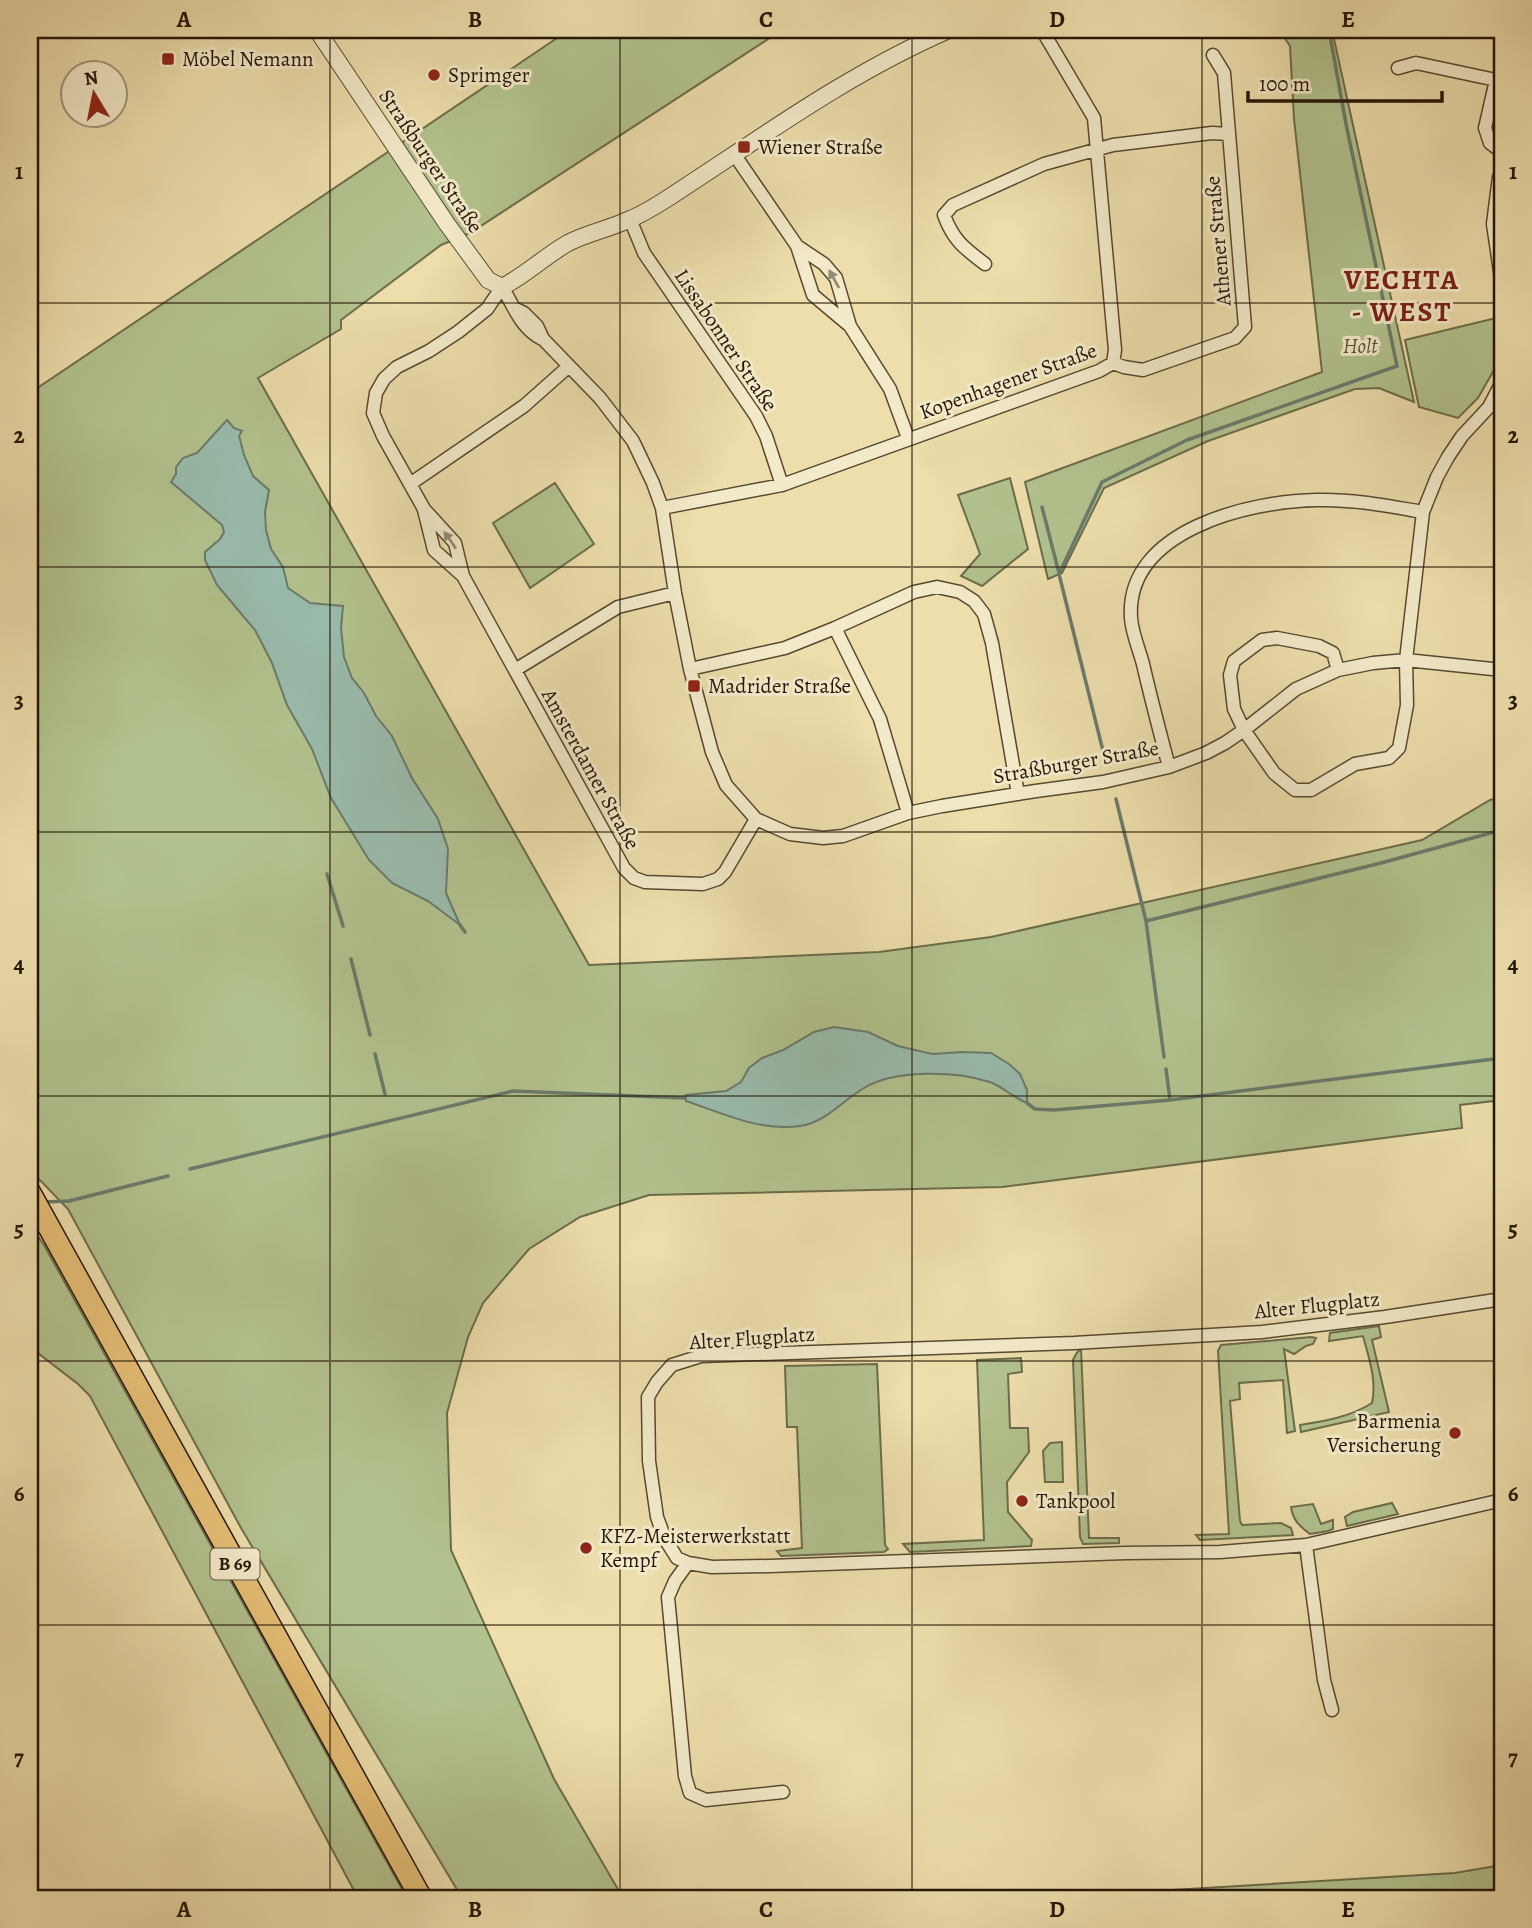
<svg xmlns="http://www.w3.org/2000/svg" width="1532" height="1928" viewBox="0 0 1532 1928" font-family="Alegreya,serif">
	<rect width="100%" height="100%" fill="#eddeac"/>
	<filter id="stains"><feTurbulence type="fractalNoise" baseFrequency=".00286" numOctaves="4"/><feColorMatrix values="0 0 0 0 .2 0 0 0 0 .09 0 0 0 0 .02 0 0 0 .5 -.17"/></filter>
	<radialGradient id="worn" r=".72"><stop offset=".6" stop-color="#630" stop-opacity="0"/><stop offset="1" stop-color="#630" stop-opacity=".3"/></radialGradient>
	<!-- green -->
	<path fill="#b2c28e" stroke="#6c6c4b" stroke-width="2" d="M569 30H782L470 233 441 245 341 320V329L258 378 589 965 879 952 991 937 1422 840 1490 800 1502 797V1100L1460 1105 1462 1128 1002 1187 649 1195 580 1217 529 1249 483 1303 468 1337 447 1413 451 1550 554 1779 623 1898H462L241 1528 68 1209 33 1173 30 1167V393Z
		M1279 30H1332L1414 402 1379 388 1355 389 1208 441 1104 488 1062 573 1048 579 1025 482 1322 372 1294 119 1290 46Z
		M1500 317 1494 370 1478 398 1458 418 1419 407 1405 340Z
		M1010 478 1028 549 982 586 961 576 980 554 958 495Z
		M555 483 594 544 530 588 493 523Z
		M30 1225 44 1245 407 1898H358L90 1396 78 1384 30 1347Z
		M1379 1326 1381 1337 1372 1340 1389 1412 1301 1432 1300 1425C1325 1421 1350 1417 1372 1403 1377 1381 1369 1358 1363 1336L1329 1341 1330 1333Z
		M1311 1337 1316 1338 1313 1344 1306 1346 1294 1354 1284 1349 1295 1431 1287 1433 1283 1380 1239 1383 1240 1399 1230 1401 1240 1521 1242 1525 1281 1523 1291 1528 1293 1535 1200 1540 1196 1535 1229 1534 1218 1351 1221 1345Z
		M1081 1348 1089 1538H1119V1543L1083 1544 1080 1537 1073 1360 1076 1354Z
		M1021 1358 1022 1372 1008 1374 1010 1428H1028L1029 1452 1007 1482 1008 1512 1032 1540 1031 1546 910 1552 903 1544 984 1540 977 1360Z
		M877 1364 885 1545 888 1549 884 1552 781 1556 777 1551 802 1548 797 1427H787L785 1366Z
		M1062 1442 1063 1482H1045L1043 1451 1050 1443Z
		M1392 1503 1398 1514 1347 1526 1345 1517 1353 1512Z
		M1313 1504 1321 1524 1333 1520V1529L1328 1531 1310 1534C1299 1526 1293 1520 1291 1507Z
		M1502 1865V1898H1069L1105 1894 1455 1873Z"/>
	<!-- water -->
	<path fill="#99bcad" stroke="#6b7a6b" stroke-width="2" d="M227 420 234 428 242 431 239 436 244 455 253 476 269 490 265 512 266 530 271 549 283 567 288 588 310 603 343 606 341 628 344 657 352 678 364 693 376 716 392 736 412 778 438 819 448 849 446 893 460 925 428 901 392 883 369 860 331 798 312 749 287 705 272 663 255 630 217 585 205 560V552L220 539 224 532 222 525 171 482 176 474V467L183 458 197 453Z
		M834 1027 868 1032 898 1046 932 1054 962 1052 991 1053 1009 1064 1020 1074 1027 1090V1103C1014 1098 1003 1087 990 1082 956 1071 895 1069 864 1088 843 1100 825 1123 800 1126 761 1132 722 1113 686 1101V1095L726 1091 741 1082 749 1068 762 1058 783 1050 814 1032Z"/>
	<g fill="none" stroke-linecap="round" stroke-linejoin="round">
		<!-- stream -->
		<path stroke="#6b7a6b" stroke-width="3.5" d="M1042 507 1059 573
			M1106 763 1059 574 1102 482 1187 440 1397 366 1346 124 1329 30
			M1116 799 1146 921 1164 1057
			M327 874 343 926
			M1146 921 1381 863 1498 831 1502 832
			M460 925 465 932
			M351 959 370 1035
			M375 1054 385 1094
			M1166 1069 1170 1100
			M1027 1103 1035 1109 1054 1110 1170 1100 1502 1058
			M190 1169 513 1091 685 1098
			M43 1202 69 1201 168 1176"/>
		<defs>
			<path id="minor" d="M1398 68 1416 63 1496 80 1485 128 1490 143 1502 152
				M734 154 797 246 813 295 850 326
				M1502 171 1499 177 1493 224 1502 285
				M630 219 644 253 756 416 766 436 782 485
				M797 246 824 264 836 278 850 326 890 389 908 438
				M985 264C964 248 953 240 944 215L953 205 1044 164 1113 145 1212 133 1228 134
				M516 309 524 313 537 326 543 339 600 398 633 441 653 483 662 508 675 593 690 669 712 752 726 785 756 819 790 834 823 838 843 836 908 813 942 806 1036 791 1103 782 1169 767 1206 753 1225 743 1244 730 1296 689 1338 670 1373 663 1406 660 1502 670
				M542 339C520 327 515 308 502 287L487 309 458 332 429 351 397 367 384 379 376 393 373 413 383 436 424 509 455 543 463 576 624 868 634 878 645 882 703 884 718 879 725 872 756 819
				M1113 363 1124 367 1143 370 1235 338 1245 327 1224 73 1213 55
				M410 484 524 406 568 367
				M662 508 782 485 1099 371 1113 363 1115 350 1094 118 1042 30
				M424 510 434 550 463 576
				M835 628 880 719 908 813
				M690 669 785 648 835 628 914 592 937 587 960 592 974 601 984 614 992 643 1018 794
				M515 670 618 607 675 593
				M1338 670 1333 653 1319 646 1277 638 1262 640 1234 661 1230 675 1234 709 1244 730 1274 773 1295 790H1311L1355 764 1389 758 1399 748 1407 705 1406 660 1423 512 1437 477 1448 457 1462 436 1489 407 1502 382
				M1169 767C1160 733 1151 699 1143 664 1139 649 1132 633 1131 618 1125 530 1250 501 1317 500 1353 499 1388 506 1423 512
				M1502 1299 1385 1317 1262 1332 1074 1343 701 1356 672 1365 657 1382 648 1397 649 1461 657 1517 665 1539 677 1558 688 1563 712 1567 770 1566 1125 1553 1220 1552 1306 1545 1502 1500
				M1306 1545 1324 1680 1332 1710
				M688 1563 675 1581 668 1597 685 1776 690 1793 706 1800 783 1792"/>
			<path id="tertiary" d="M317 30 447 224 488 280 502 287C526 275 545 256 568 243 587 233 609 229 628 220 641 215 654 207 665 200 758 140 847 74 949 30"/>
			<path id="primary" d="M30 1193 421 1898"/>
		</defs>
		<!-- minor casing -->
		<use href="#minor" stroke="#574831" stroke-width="15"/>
		<!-- tertiary casing -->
		<use href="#tertiary" stroke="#574831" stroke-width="18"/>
		<!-- primary casing -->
		<use href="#primary" stroke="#251608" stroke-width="24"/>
		<!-- minor -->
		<use href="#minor" stroke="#f3eac9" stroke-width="12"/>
		<!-- tertiary -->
		<use href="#tertiary" stroke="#f3eac9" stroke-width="16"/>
		<!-- primary -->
		<use href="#primary" stroke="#e6bf76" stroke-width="21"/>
	</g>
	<!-- one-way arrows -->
	<defs><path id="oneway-solid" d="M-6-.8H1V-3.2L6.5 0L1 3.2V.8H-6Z" transform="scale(1.75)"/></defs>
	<g fill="#968b72">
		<use href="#oneway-solid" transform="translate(834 279) rotate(-119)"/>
		<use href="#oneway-solid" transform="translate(450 540) rotate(-125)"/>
	</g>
	<!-- grid -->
	<path fill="none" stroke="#251608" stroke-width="2" stroke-opacity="0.55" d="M330 30V1898M620 30V1898M912 30V1898M1202 30V1898M30 303H1502M30 567H1502M30 832H1502M30 1096H1502M30 1361H1502M30 1625H1502"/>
	<!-- markers -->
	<g fill="#8f2418" stroke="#f3eac9" stroke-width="2.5">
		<rect x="161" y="52" width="14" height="14" rx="3.5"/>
		<circle cx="434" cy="75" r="7"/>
		<rect x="737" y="140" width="14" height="14" rx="3.5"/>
		<rect x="687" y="679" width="14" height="14" rx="3.5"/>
		<circle cx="1455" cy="1433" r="7"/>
		<circle cx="1022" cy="1501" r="7"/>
		<circle cx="586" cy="1548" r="7"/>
	</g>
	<g text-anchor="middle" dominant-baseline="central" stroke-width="6" stroke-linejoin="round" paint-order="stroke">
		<!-- shield labels -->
		<rect fill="#f3eac9" stroke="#635642" stroke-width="2" x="210.5" y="1548.5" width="49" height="31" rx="5"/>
		<g font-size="19" font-weight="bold" fill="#251608">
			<text x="235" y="1564">B 69</text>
		</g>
		<!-- poi labels -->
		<g font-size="21" fill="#251608" stroke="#f3eac9" text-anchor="start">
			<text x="182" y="59">Möbel Nemann</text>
			<text x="448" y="75">Sprimger</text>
			<text x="758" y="147">Wiener Straße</text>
			<text x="708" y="686">Madrider Straße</text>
			<text x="1441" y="1421" text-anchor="end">Barmenia<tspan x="1441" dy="24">Versicherung</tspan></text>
			<text x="1036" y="1501">Tankpool</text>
			<text x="600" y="1536">KFZ-Meisterwerkstatt<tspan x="600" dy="24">Kempf</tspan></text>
		</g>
		<!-- street labels -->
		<g font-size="21" fill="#251608" stroke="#f3eac9">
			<text transform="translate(431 161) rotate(56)">Straßburger Straße</text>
			<text transform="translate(1218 241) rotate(-95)">Athener Straße</text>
			<text transform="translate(726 340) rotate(56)">Lissabonner Straße</text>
			<text transform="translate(1008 381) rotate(-20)">Kopenhagener Straße</text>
			<text transform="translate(1076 762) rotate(-10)">Straßburger Straße</text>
			<text transform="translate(591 769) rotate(61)">Amsterdamer Straße</text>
			<text transform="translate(1317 1305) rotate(-6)">Alter Flugplatz</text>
			<text transform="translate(752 1338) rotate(-4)">Alter Flugplatz</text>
		</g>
		<!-- park labels -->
		<g font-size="21" font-style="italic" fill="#565237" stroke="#f3eac9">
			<text x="1360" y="346">Holt</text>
		</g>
		<!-- district labels -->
		<g font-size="28" font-weight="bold" letter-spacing="2" fill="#7a1f14" stroke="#f3eac9">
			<text x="1402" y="280">VECHTA<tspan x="1402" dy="32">- WEST</tspan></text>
		</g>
	</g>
	<!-- margin -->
	<rect width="1532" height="1928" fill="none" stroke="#eddeac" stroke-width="77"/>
	<!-- north arrow -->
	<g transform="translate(94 94) rotate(350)"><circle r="33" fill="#f3eac9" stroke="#a1957c" stroke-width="2"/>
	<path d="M0-5L12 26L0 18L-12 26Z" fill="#8f2418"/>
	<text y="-10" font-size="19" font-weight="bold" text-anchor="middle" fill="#251608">N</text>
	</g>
	<!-- scale -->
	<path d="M1248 91v10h194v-10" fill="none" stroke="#251608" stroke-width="3.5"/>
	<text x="1259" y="91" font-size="21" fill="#251608" stroke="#f3eac9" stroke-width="5" paint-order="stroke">100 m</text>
	<rect x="38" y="38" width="1456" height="1852" fill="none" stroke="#251608" stroke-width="2.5"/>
	<g font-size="23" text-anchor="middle" font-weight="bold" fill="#251608">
		<text x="184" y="27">A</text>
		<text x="475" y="27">B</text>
		<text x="766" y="27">C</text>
		<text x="1057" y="27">D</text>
		<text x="1348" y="27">E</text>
		<text x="19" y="179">1</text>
		<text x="1513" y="179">1</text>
		<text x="19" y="443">2</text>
		<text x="1513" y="443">2</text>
		<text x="19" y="708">3</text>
		<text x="1513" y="708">3</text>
		<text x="19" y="972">4</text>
		<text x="1513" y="972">4</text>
		<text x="19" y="1236">5</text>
		<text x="1513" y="1236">5</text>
		<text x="19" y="1501">6</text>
		<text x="1513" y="1501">6</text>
		<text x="19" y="1765">7</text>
		<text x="1513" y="1765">7</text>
		<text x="184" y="1917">A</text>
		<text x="475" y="1917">B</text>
		<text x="766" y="1917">C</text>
		<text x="1057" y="1917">D</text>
		<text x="1348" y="1917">E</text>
	</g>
	<rect width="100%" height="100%" filter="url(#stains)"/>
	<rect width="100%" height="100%" fill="url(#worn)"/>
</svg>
